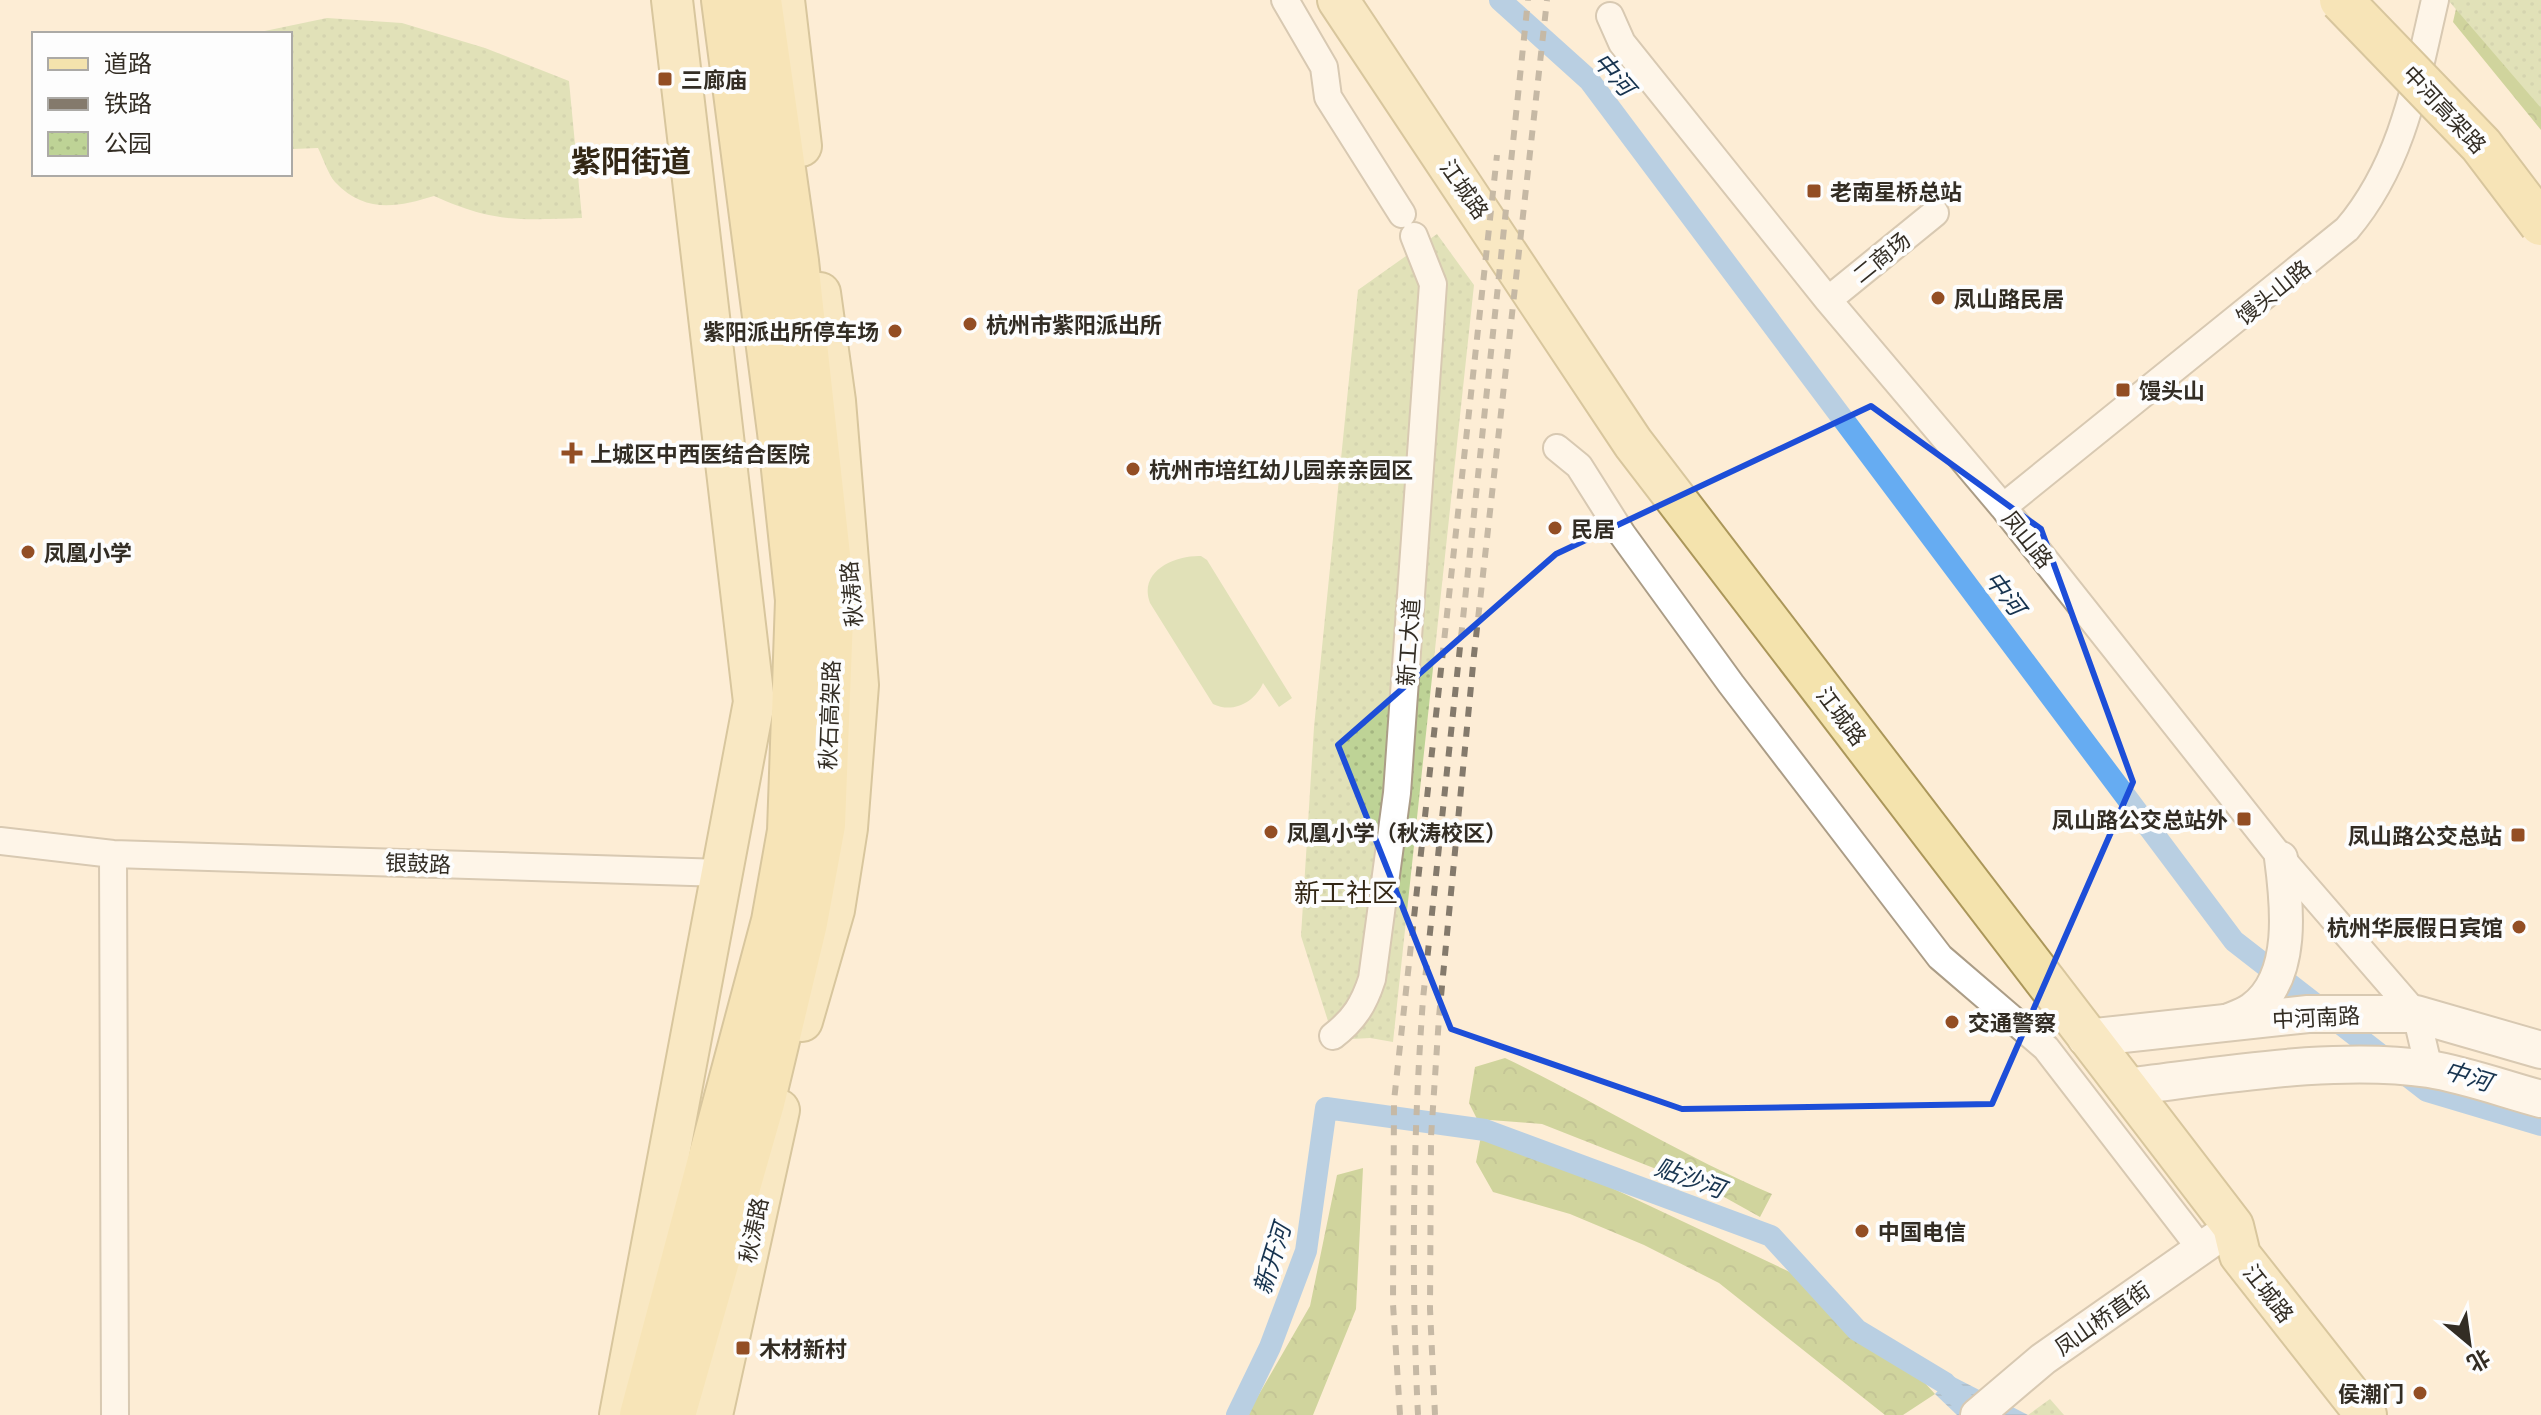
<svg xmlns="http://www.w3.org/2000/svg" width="2541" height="1415" viewBox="0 0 2541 1415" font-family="Ubuntu,'Noto Sans SC',sans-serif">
	<defs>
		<pattern id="forest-crowns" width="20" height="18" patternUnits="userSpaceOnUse" patternTransform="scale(2)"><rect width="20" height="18" fill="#9ab759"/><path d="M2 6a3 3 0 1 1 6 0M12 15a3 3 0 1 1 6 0" fill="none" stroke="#7e9549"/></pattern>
		<pattern id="park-dots" width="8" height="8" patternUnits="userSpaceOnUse" patternTransform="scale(2)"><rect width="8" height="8" fill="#bed396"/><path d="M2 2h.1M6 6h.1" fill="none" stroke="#a4b581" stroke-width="1.8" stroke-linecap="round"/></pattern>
		<pattern id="water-rules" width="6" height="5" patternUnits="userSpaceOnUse" patternTransform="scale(2)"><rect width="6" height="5" fill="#66acf2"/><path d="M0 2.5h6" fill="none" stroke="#558cc4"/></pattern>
	</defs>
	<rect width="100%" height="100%" fill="#fdedd6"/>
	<!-- green -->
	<path fill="#bed396" d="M1201 556 1207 560 1292 698 1279 707 1263 683C1255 702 1233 714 1213 704L1150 603C1138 571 1175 555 1201 556Z"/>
	<!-- forest -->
	<path fill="url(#forest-crowns)" d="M2458 0H2541V130L2453 22Z
		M1505 1058C1595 1101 1680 1155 1772 1194L1760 1217 1717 1193 1542 1124 1477 1119 1469 1103 1475 1067Z
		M1481 1136 1597 1181 1792 1273 1857 1337 1914 1371 1935 1394 1903 1415H1885L1719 1283 1644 1245 1570 1214 1493 1192 1476 1162Z
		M1363 1168 1356 1309 1313 1415H1247L1310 1306 1337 1175Z"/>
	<!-- park -->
	<path fill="url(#park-dots)" d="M2448 0H2541V108Z
		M327 18 402 23 485 48 569 81 582 218C517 220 495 223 434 196 398 207 365 214 335 182 328 174 323 158 318 148L293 149 290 144V34H251Z
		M1437 234 1474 285 1393 1042 1370 1038 1334 1040 1301 936 1314 727 1358 290Z
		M2050 1399 2064 1415H2028Z"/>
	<!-- water -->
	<path fill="url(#water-rules)" d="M1952 1376 2028 1415H1957L1935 1394Z"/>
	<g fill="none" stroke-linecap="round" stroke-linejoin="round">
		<!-- canal -->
		<path stroke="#66acf2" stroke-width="22" d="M1500 0 1589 80 2234 941 2427 1091 2541 1125
			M1237 1415 1270 1347 1306 1251 1326 1108 1485 1130 1771 1236 1857 1330 1945 1383 1966 1405"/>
		<defs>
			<path id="minor" d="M1285 0 1324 67 1328 97 1402 214
				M1610 16 1622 43 1828 300 2003 507 2281 858 2416 1014 2429 1069
				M1828 300 1935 213
				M1557 448 1579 466 1622 534 1731 684 1940 957 2046 1048 2201 1249
				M2003 507 2347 229C2403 163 2416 82 2435 0
				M0 841 113 854 723 873
				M113 854 115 1415
				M1333 1036C1354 1020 1364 1004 1372 979L1397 793 1433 284 1414 236"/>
			<path id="tertiary" d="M2224 1022C2233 1018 2244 1015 2252 1009 2296 978 2287 903 2281 858
				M1977 1415 2043 1359 2233 1226"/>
			<path id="secondary" d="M2086 1038 2308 1014H2416L2541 1050
				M2125 1087C2219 1076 2336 1055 2429 1069 2466 1075 2504 1089 2541 1099"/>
			<path id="primary" d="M784 0 801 146
				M1338 0 1633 443 2233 1226 2240 1255 2366 1415
				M802 1021 834 910 847 828 858 685 835 401 820 293
				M620 1415 754 702 672 0
				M712 1415 779 1110"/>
			<path id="trunk" d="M641 1415 773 921 789 831 797 600 779 432 723 0
				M674 1415 763 1103 806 923 824 825 833 592 797 261 760 0"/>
		</defs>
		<!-- minor casing -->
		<use href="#minor" stroke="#ab9d87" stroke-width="30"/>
		<!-- tertiary casing -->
		<use href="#tertiary" stroke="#ab9d87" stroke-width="36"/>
		<!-- secondary casing -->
		<use href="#secondary" stroke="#ab9d87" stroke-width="40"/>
		<!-- primary casing -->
		<use href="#primary" stroke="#ab975a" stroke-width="44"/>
		<!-- trunk casing -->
		<use href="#trunk" stroke="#ab975a" stroke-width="46"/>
		<!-- minor -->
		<use href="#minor" stroke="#fff" stroke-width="26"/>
		<!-- tertiary -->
		<use href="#tertiary" stroke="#fff" stroke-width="32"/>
		<!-- secondary -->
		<use href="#secondary" stroke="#fff" stroke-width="36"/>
		<!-- primary -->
		<use href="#primary" stroke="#f4e3ad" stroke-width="40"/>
		<!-- trunk -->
		<use href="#trunk" stroke="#f0da92" stroke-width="42"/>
		<!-- rail -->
		<path stroke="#847a6c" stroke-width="6" stroke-dasharray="10 10" stroke-linecap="butt" d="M1400 1415 1393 1304 1394 1101 1497 155
			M1418 1415C1411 1276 1413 1138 1423 999L1528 0
			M1435 1415 1430 1309 1431 1137 1439 1017 1474 655 1547 0"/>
		<defs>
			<path id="trunk-bridge" d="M2341 0 2481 145 2541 224"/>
		</defs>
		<!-- trunk-bridge casing -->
		<use href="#trunk-bridge" stroke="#ab975a" stroke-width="46" stroke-linecap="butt"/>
		<!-- trunk-bridge -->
		<use href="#trunk-bridge" stroke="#f0da92" stroke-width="42"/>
	</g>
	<!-- marked area -->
	<path d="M0 0H2541V1415H0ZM1871 406 2041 529 2133 782 1992 1104 1682 1109 1451 1029 1338 745 1556 554Z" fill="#fdedd6" fill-opacity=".55" fill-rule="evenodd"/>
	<path fill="none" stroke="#1d4ed8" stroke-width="6" stroke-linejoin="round" d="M1871 406 2041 529 2133 782 1992 1104 1682 1109 1451 1029 1338 745 1556 554Z"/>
	<!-- markers -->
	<g fill="#934e24" stroke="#fdfdfd" stroke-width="3">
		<rect x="657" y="71" width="16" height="16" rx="4"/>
		<rect x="1806" y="183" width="16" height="16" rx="4"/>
		<circle cx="1938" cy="298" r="8"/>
		<circle cx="970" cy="324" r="8"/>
		<circle cx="895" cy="331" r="8"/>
		<rect x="2115" y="382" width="16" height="16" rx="4"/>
		<path d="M568 441h8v8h8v8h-8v8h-8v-8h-8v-8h8z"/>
		<circle cx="1133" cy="469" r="8"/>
		<circle cx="1555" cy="528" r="8"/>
		<circle cx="28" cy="552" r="8"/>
		<rect x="2236" y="811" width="16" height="16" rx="4"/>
		<circle cx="1271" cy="832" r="8"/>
		<rect x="2510" y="827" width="16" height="16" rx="4"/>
		<circle cx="2519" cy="927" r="8"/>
		<circle cx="1952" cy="1022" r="8"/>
		<circle cx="1862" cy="1231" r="8"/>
		<rect x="735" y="1340" width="16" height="16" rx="4"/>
		<circle cx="2420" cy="1393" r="8"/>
	</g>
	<g text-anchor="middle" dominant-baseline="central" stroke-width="8" stroke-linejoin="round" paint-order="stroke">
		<!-- poi labels -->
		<g font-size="22" font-weight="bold" fill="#332d24" stroke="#fdfdfd" text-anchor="start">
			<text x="681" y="79">三廊庙</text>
			<text x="1830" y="191">老南星桥总站</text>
			<text x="1954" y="298">凤山路民居</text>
			<text x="986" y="324">杭州市紫阳派出所</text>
			<text x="879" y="331" text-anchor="end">紫阳派出所停车场</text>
			<text x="2139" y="390">馒头山</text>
			<text x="590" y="453">上城区中西医结合医院</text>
			<text x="1149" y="469">杭州市培红幼儿园亲亲园区</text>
			<text x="1571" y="528">民居</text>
			<text x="44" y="552">凤凰小学</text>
			<text x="2228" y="819" text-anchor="end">凤山路公交总站外</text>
			<text x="1287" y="832">凤凰小学（秋涛校区）</text>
			<text x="2502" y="835" text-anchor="end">凤山路公交总站</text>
			<text x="2503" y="927" text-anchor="end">杭州华辰假日宾馆</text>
			<text x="1968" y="1022">交通警察</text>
			<text x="1878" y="1231">中国电信</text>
			<text x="759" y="1348">木材新村</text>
			<text x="2404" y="1393" text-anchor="end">侯潮门</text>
		</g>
		<!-- street labels -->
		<g font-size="22" fill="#332d24" stroke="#fdfdfd">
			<text transform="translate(2445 109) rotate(47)">中河高架路</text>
			<text transform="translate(1465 189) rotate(55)">江城路</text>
			<text transform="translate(1881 257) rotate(-39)">二商场</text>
			<text transform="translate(2273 292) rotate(-39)">馒头山路</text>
			<text transform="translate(2028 539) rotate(51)">凤山路</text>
			<text transform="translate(851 594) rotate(-95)">秋涛路</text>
			<text transform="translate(1408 642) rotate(-86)">新工大道</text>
			<text transform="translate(829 715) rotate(-88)">秋石高架路</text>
			<text transform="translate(1842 716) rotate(53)">江城路</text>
			<text transform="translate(418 863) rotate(2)">银鼓路</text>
			<text transform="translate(2316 1017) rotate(-3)">中河南路</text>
			<text transform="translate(753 1230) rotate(-78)">秋涛路</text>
			<text transform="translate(2269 1293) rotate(52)">江城路</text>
			<text transform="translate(2102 1318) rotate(-35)">凤山桥直街</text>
		</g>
		<!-- water labels -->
		<g font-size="24" font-style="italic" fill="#16334f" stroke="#fdfdfd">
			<text transform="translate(1614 74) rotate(49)">中河</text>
			<text transform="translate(2005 593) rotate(53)">中河</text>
			<text transform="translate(2468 1076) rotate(17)">中河</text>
			<text transform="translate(1690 1178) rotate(20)">贴沙河</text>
			<text transform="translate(1272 1259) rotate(-73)">新开河</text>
		</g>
		<!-- quarter labels -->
		<g font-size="26" fill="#332715" stroke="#fdfdfd">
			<text x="1346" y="892">新工社区</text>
		</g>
		<!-- district labels -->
		<g font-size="30" font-weight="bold" fill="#332715" stroke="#fdfdfd">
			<text x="631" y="161">紫阳街道</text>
		</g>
	</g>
	<!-- legend -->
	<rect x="32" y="32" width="260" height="144" fill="#fdfdfd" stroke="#acaaa6" stroke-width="2"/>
	<rect x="48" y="58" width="40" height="12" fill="#f4e3ad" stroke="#acaaa6" stroke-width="2"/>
	<text x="104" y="72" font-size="24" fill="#332d24">道路</text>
	<rect x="48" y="98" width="40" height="12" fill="#847a6c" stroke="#acaaa6" stroke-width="2"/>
	<text x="104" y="112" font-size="24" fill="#332d24">铁路</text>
	<rect x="48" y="132" width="40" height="24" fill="url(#park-dots)" stroke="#acaaa6" stroke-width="2"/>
	<text x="104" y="152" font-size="24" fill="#332d24">公园</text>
	<!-- north arrow -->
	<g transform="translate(2469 1343) rotate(151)" stroke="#fdfdfd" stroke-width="6" paint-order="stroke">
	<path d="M0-6L14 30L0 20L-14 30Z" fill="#332d24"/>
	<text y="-12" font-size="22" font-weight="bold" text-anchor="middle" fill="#332d24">北</text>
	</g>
</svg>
